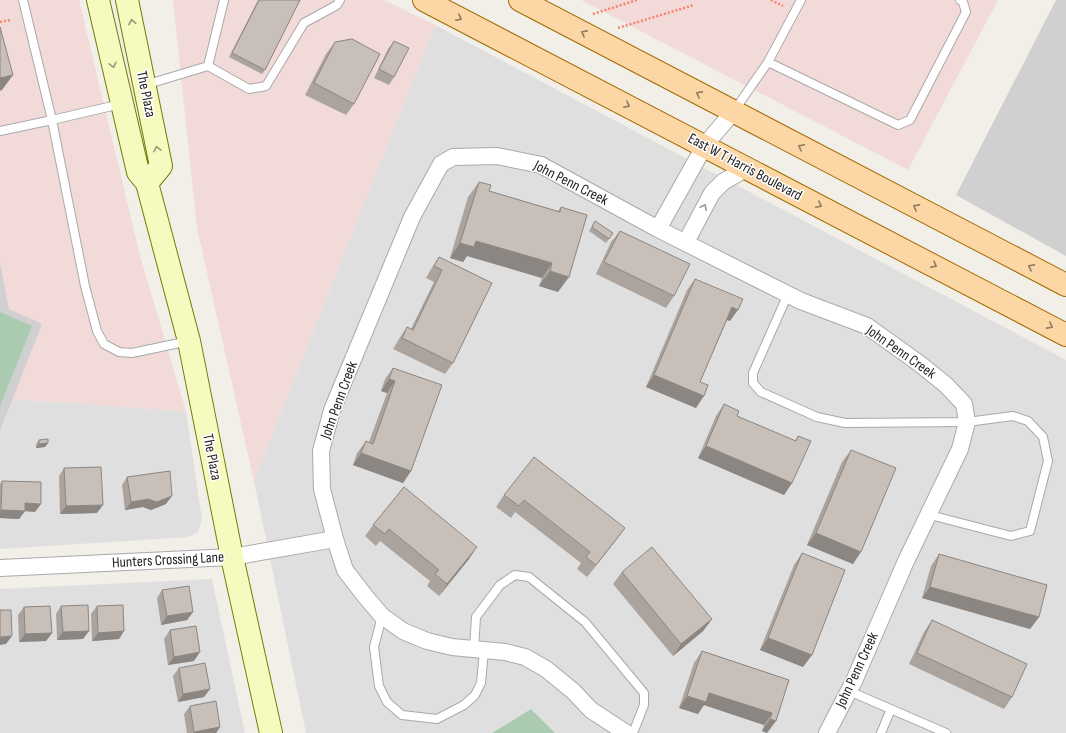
<svg xmlns="http://www.w3.org/2000/svg" width="1066" height="733" viewBox="0 0 1066 733" font-family="'Sofia Sans Condensed',sans-serif">
	<rect width="100%" height="100%" fill="#f2efe9"/>
	<!-- residential -->
	<path fill="#e0dfdf" d="M435 25 1066 360V733H555L531 709 492 733H306L254 481Z
		M12 399 186 411 202 519 198 532 188 537 0 549V431Z
		M212 579 245 733H0V589Z"/>
	<!-- commercial -->
	<path fill="#f2dad9" d="M0 0H79L140 256 186 411 12 399 41 324 9 309 0 262Z
		M173 0H384L435 25 254 481 197 228Z
		M581 0H998L908 170Z"/>
	<!-- religious -->
	<path fill="#d0d0d0" d="M1056 0H1066V256L956 195Z
		M0 262 9 309 42 324 0 431Z"/>
	<!-- cemetery -->
	<path fill="#aacbaf" d="M0 312 32 326 0 406Z
		M531 709 555 733H492Z"/>
	<g fill="none" stroke-linecap="round" stroke-linejoin="round">
		<defs>
			<path id="lane" d="M768 62 898 125 910 120 966 12 963 2 960 0
				M208 66 249 89 266 86 304 23 337 5 340 0
				M145 85 208 66 224 0
				M121 104 52 120 85 286 97 331 104 344 119 352 132 353 189 341
				M734 111 768 62 801 0
				M0 131 52 120 23 0
				M788 294 753 373V383L761 392 817 417 845 423 967 422 1013 416 1028 421 1043 437 1048 461 1030 531 1011 536 930 515
				M382 616 374 647 379 686 387 702 402 715 437 719 464 705 475 695 481 683 484 651
				M474 650 476 617 500 585 515 575 529 577 585 622 644 693V705L633 733
				M849 691 946 733
				M881 733 891 709"/>
			<path id="street" d="M658 229 705 145 733 112
				M686 242 712 193 723 182 747 168
				M0 568 232 557 335 539
				M626 733 591 710 573 691 546 669 525 657 505 652 452 647 427 641 403 631 382 616 365 596 345 570 335 539 322 489 321 451 332 410 412 217 441 164 453 157 497 156 541 165 658 229 801 301 867 326 920 364 946 385 964 404 967 422 960 449 906 561 854 681 827 733"/>
			<path id="secondary" d="M98 0 138 172 147 183 189 341 232 557 271 733
				M127 0 161 166 147 183"/>
			<path id="primary" d="M424 0 1066 335
				M520 0 1066 285"/>
		</defs>
		<!-- lane casing -->
		<use href="#lane" stroke="#a9a9a9" stroke-width="10"/>
		<!-- street casing -->
		<use href="#street" stroke="#a9a9a9" stroke-width="18"/>
		<!-- secondary casing -->
		<use href="#secondary" stroke="#707d05" stroke-width="24"/>
		<!-- primary casing -->
		<use href="#primary" stroke="#a06b00" stroke-width="24"/>
		<!-- path -->
		<path stroke="#fa8072" stroke-width="2.5" stroke-dasharray="2 2" stroke-linecap="butt" d="M771 0 783 6
			M593 14 637 0
			M0 22 10 20
			M618 28 694 5"/>
		<!-- lane -->
		<use href="#lane" stroke="#fff" stroke-width="8"/>
		<!-- street -->
		<use href="#street" stroke="#fff" stroke-width="16"/>
		<!-- secondary -->
		<use href="#secondary" stroke="#f7fabf" stroke-width="22"/>
		<!-- primary -->
		<use href="#primary" stroke="#fcd6a4" stroke-width="22"/>
	</g>
	<!-- wall -->
	<path fill="#aba49e" d="M258 0H300L265 70 262 74 229 57Z
		M394 41V77L389 85 374 78 388 49Z
		M335 42 354 104 346 115 305 95 326 54Z
		M479 182 489 191 558 211 561 207 558 292 539 286 542 278 467 256 463 262 450 258 468 197Z
		M595 221 613 233 606 243 589 231Z
		M620 231 674 296 666 308 596 274 611 242Z
		M439 257 492 283 453 363 445 374 393 349 399 339 407 327 411 329 434 282 426 278 431 269Z
		M695 279 730 321 727 320 700 382 696 408 646 387 687 290Z
		M393 368 411 471 403 483 353 465 357 453 366 441 369 442 387 393 381 391 385 379Z
		M724 404 737 416 795 441 798 436 792 483 784 495 698 458 716 416Z
		M39 440 48 443 45 447 36 448V444Z
		M851 450 853 564 807 545 842 462Z
		M64 468 97 513 60 514 59 476Z
		M127 477 166 504 151 510 143 507 125 510 122 485Z
		M2 481 35 512 25 511 19 519 0 518V484Z
		M404 487 469 559 439 596 427 586 430 581 380 541 376 546 365 536 373 525Z
		M504 495 625 528 616 540 587 577 577 569 581 563 515 512 511 518 496 507Z
		M802 553 803 667 760 650 794 565Z
		M939 554 1039 617 1030 629 922 598 931 566Z
		M622 572 712 619 703 631 673 656 613 584Z
		M162 590 193 612 187 620 161 625 157 598Z
		M61 606 89 631 83 639 57 640 56 614Z
		M97 606 124 631 119 639 92 641 91 614Z
		M24 607 52 633 46 641 19 642 18 615Z
		M932 620 1012 697 1004 709 909 664 924 632Z
		M170 630 194 661 168 665 164 639Z
		M702 651 789 680 767 733 762 731 764 725 704 705 698 714 679 708 694 663Z
		M179 668 210 689 204 697 178 702 173 676Z
		M190 706 220 727 216 733H187L184 714Z"/>
	<!-- shaded-wall -->
	<path fill="#8b8681" d="M13 75 2 90 0 91V78Z
		M476 241 552 263 542 278 467 256 463 262 450 258 460 243Z
		M550 271 569 277 558 292 539 286Z
		M732 307 738 310 730 321 724 319Z
		M654 375 704 396 696 408 646 387Z
		M389 379 395 381 387 393 381 391Z
		M48 443 45 447 36 448 39 444Z
		M706 446 792 483 784 495 698 458Z
		M361 453 411 471 403 483 353 465Z
		M172 496 166 504 151 510 143 507 125 510 131 502Z
		M25 503 41 504 35 512 25 511 19 519 0 518V512L1 510Z
		M103 505 97 513 60 514 66 506Z
		M625 528 616 540 587 577 596 565Z
		M816 533 861 552 853 564 807 545Z
		M477 547 469 559 439 596 447 584Z
		M930 587 1039 617 1030 629 922 598Z
		M193 612 187 620 161 625 167 616Z
		M712 619 703 631 673 656 681 644Z
		M89 631 83 639 57 640 63 632Z
		M124 631 119 639 92 641 98 633Z
		M52 633 46 641 19 642 25 634Z
		M12 636 6 644 0 645V637Z
		M768 638 812 655 803 667 760 650Z
		M200 652 194 661 168 665 174 657Z
		M210 689 204 697 178 702 183 694Z
		M709 693 772 713 764 725 704 705 698 714 679 708 687 696Z
		M770 719 776 721 767 733 762 731Z
		M220 727 216 733H193L194 732Z"/>
	<!-- building -->
	<path fill="#c7bfb8" stroke="#8b8681" d="M259 0H300L265 70 232 53Z
		M0 27 13 75 0 78Z
		M352 39 380 54 354 104 314 83 335 42Z
		M394 41 409 48 394 77 379 69Z
		M479 182 491 185 489 191 560 212 561 207 587 215 569 277 550 271 552 263 476 241 474 247 460 243Z
		M595 221 613 233 609 239 592 227Z
		M620 231 690 264 674 296 604 262Z
		M439 257 492 283 453 363 402 338 407 327 413 330 442 270 434 266Z
		M695 279 743 299 738 310 732 307 700 382 708 385 704 396 654 375Z
		M393 368 442 385 411 471 361 453 366 441 373 444 395 381 389 379Z
		M724 404 739 411 737 416 796 441 798 436 811 441 792 483 706 446Z
		M48 439V443L39 444V440Z
		M851 450 896 468 861 552 816 533Z
		M534 457 625 528 596 565 586 557 590 552 524 500 519 506 504 495Z
		M101 467 103 505 66 506 64 468Z
		M170 471 172 496 157 502 148 499 131 502 127 477Z
		M2 481 41 482V504L25 503V511L1 510Z
		M404 487 477 547 447 584 435 574 439 570 389 529 385 534 373 525Z
		M652 547 712 619 681 644 622 572Z
		M802 553 845 570 812 655 768 638Z
		M939 554 1047 585 1039 617 930 587Z
		M189 586 193 612 167 616 162 590Z
		M88 605 89 631 63 632 61 606Z
		M123 605 124 631 98 633 97 606Z
		M50 606 52 633 25 634 24 607Z
		M0 610H11L12 636 0 637Z
		M932 620 1027 664 1012 697 917 653Z
		M196 626 200 652 174 657 170 630Z
		M702 651 789 680 776 721 770 719 772 713 709 693 706 702 687 696Z
		M205 663 210 689 183 694 179 668Z
		M216 701 220 727 194 732 190 706Z"/>
	<!-- one-way arrows -->
	<defs><path id="oneway-chevron" d="M-2-3.5L2.5 0L-2 3.5" fill="none" stroke-width="1.6" stroke-linecap="round" stroke-linejoin="round"/></defs>
	<g stroke="#8f7c63">
		<use href="#oneway-chevron" transform="translate(459 18) rotate(27)"/>
		<use href="#oneway-chevron" transform="translate(584 33) rotate(-152)"/>
		<use href="#oneway-chevron" transform="translate(699 94) rotate(-152)"/>
		<use href="#oneway-chevron" transform="translate(627 105) rotate(27)"/>
		<use href="#oneway-chevron" transform="translate(801 147) rotate(-153)"/>
		<use href="#oneway-chevron" transform="translate(819 205) rotate(27)"/>
		<use href="#oneway-chevron" transform="translate(916 207) rotate(-152)"/>
		<use href="#oneway-chevron" transform="translate(934 265) rotate(27)"/>
		<use href="#oneway-chevron" transform="translate(1031 267) rotate(-152)"/>
		<use href="#oneway-chevron" transform="translate(1050 326) rotate(29)"/>
	</g>
	<g stroke="#979978">
		<use href="#oneway-chevron" transform="translate(132 22) rotate(-101)"/>
		<use href="#oneway-chevron" transform="translate(113 65) rotate(77)"/>
		<use href="#oneway-chevron" transform="translate(157 149) rotate(-102)"/>
	</g>
	<use stroke="#9c9c9c" href="#oneway-chevron" transform="translate(704 207) rotate(-63)"/>
	<g text-anchor="middle" dominant-baseline="central" stroke-width="3" stroke-linejoin="round" paint-order="stroke">
		<!-- street labels -->
		<g font-size="15" fill="#222" stroke="#fff">
			<text transform="translate(146 94) rotate(78)">The Plaza</text>
			<text transform="translate(745 167) rotate(28)">East W T Harris Boulevard</text>
			<text transform="translate(571 183) rotate(27)">John Penn Creek</text>
			<text transform="translate(901 352) rotate(35)">John Penn Creek</text>
			<text transform="translate(339 400) rotate(-70)">John Penn Creek</text>
			<text transform="translate(212 457) rotate(79)">The Plaza</text>
			<text transform="translate(168 560) rotate(-3)">Hunters Crossing Lane</text>
			<text transform="translate(857 670) rotate(-65)">John Penn Creek</text>
		</g>
	</g>
</svg>
